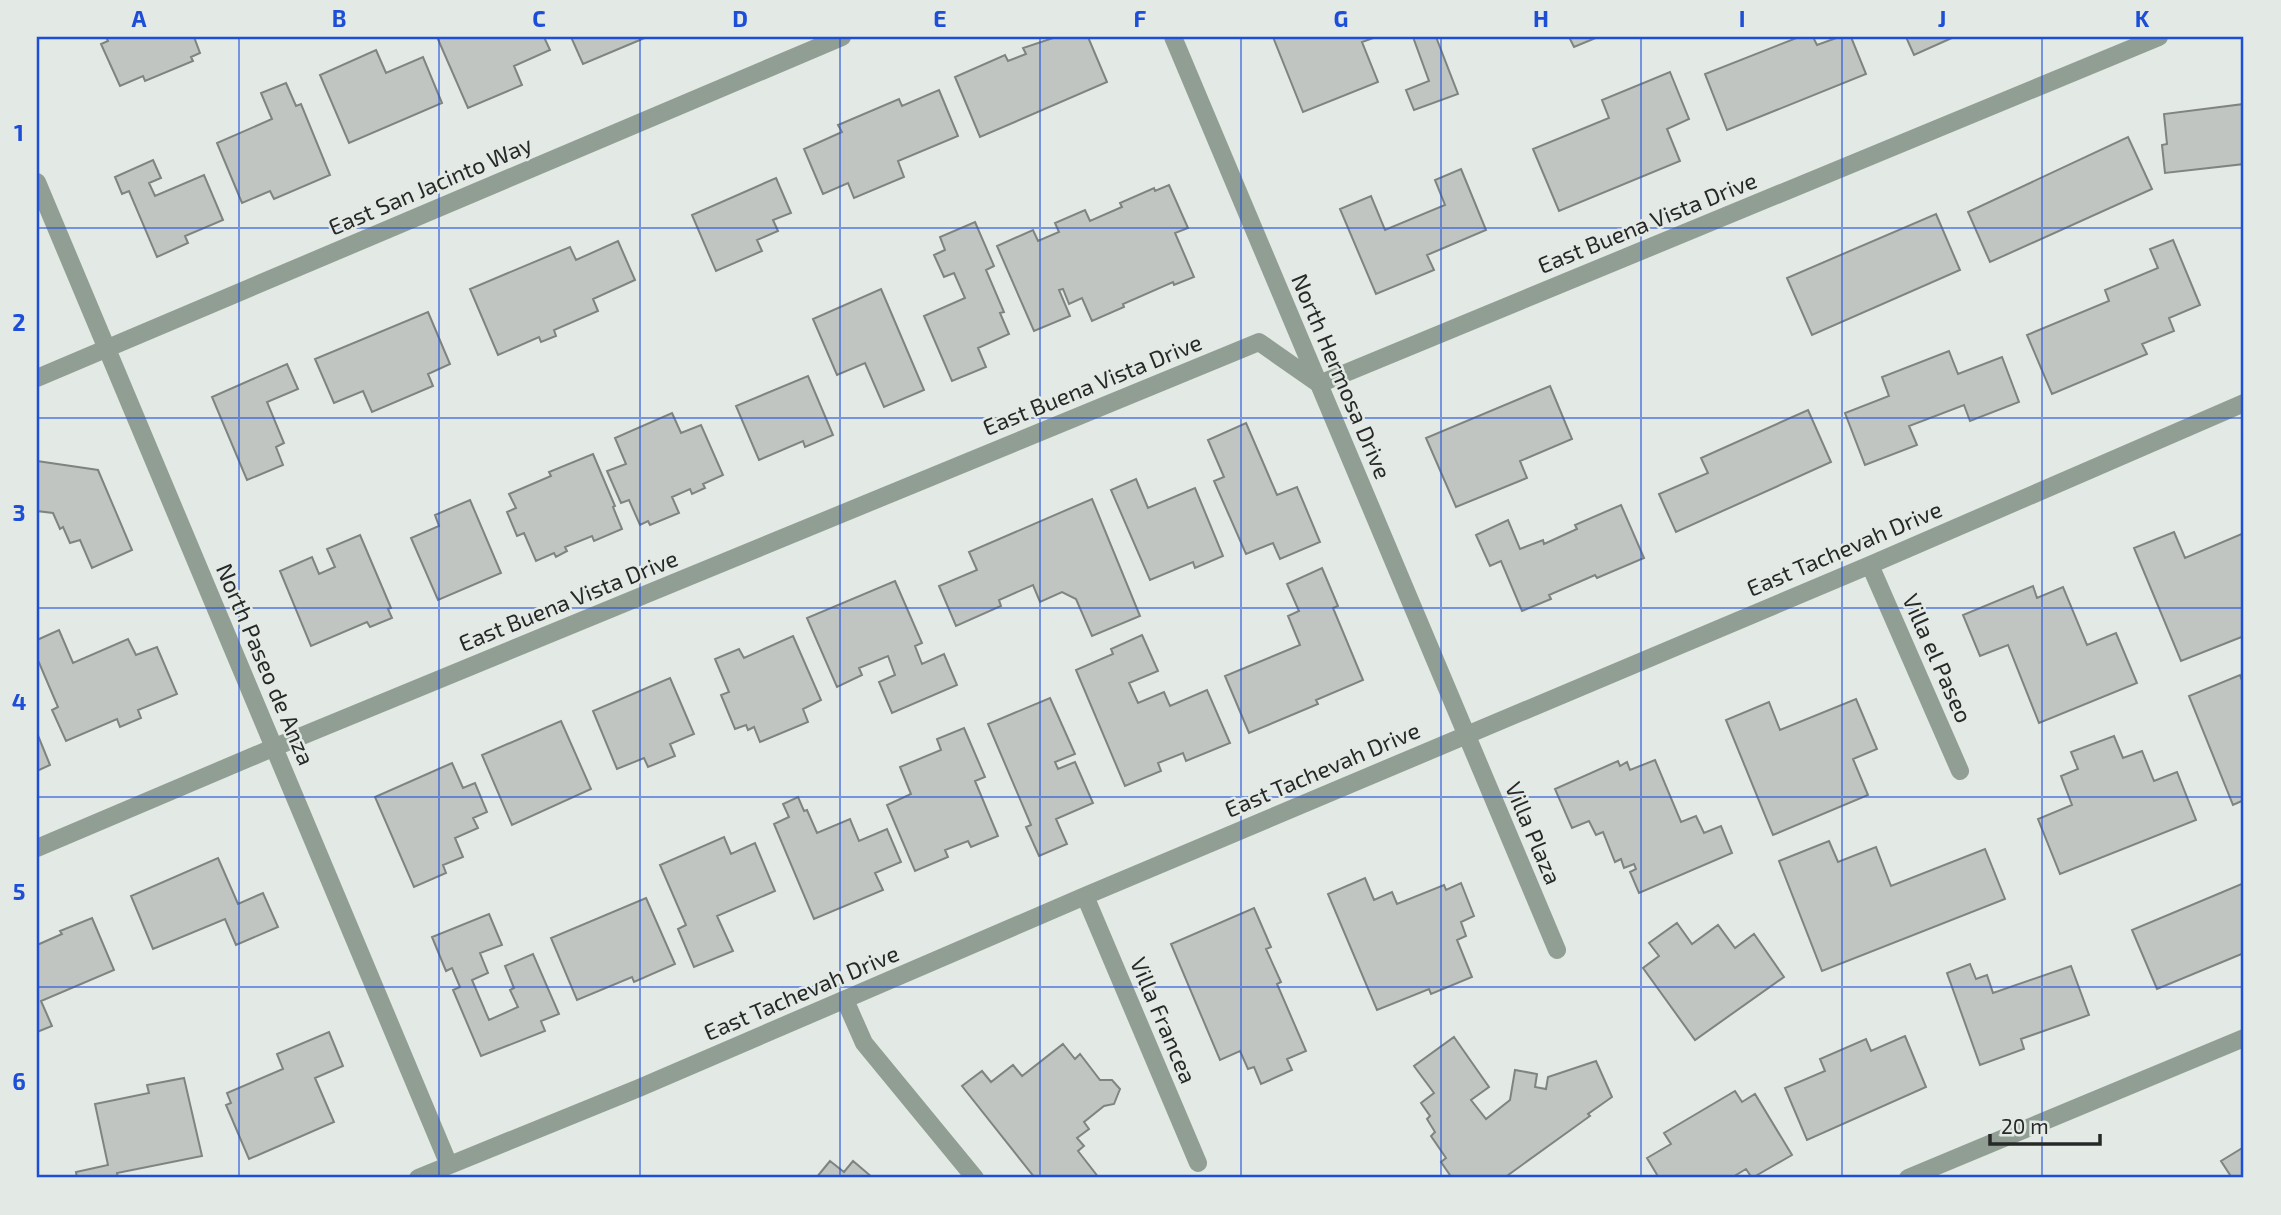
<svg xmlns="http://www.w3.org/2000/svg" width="2281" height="1215" viewBox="0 0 2281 1215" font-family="'Exo 2',sans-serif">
	<rect width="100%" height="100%" fill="#e3e9e4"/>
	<!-- building -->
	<path fill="#c0c5c1" stroke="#7f8480" stroke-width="2" d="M106 37H194L200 53 191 57 193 61 145 81 143 76 120 86 101 44 108 41Z
		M437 37H544L550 50 514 66 522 85 468 108Z
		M571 37H647L583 64Z
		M1056 37H1088L1107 82 980 137 955 77 1005 55 1008 61 1026 54 1023 48Z
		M1273 37H1376L1362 42 1378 82 1303 112Z
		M1413 37H1436L1458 94 1414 110 1406 90 1429 81Z
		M1569 37H1598L1574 47Z
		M1799 37H1813L1817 45 1839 37H1851L1866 74 1727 130 1705 74Z
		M1906 37H1954L1914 55Z
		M376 50 386 73 423 57 442 103 349 143 320 75Z
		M1670 72 1689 119 1667 129 1680 161 1559 211 1533 149 1609 118 1602 100Z
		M286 83 296 106 301 104 330 175 274 199 270 191 242 203 217 143 272 119 261 93Z
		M939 90 958 136 898 161 904 177 854 198 848 183 823 194 804 149 842 132 838 125 899 99 902 106Z
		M2244 104V164L2165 173 2162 145 2167 144 2164 114Z
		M2128 137 2152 189 1990 262 1968 212Z
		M153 160 161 178 149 183 155 196 204 175 223 220 185 236 188 243 157 257 129 191 122 194 115 177Z
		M1461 169 1486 230 1427 255 1434 270 1376 294 1340 209 1371 196 1385 230 1445 205 1435 180Z
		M776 178 791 213 773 220 778 231 757 240 762 251 716 271 692 215Z
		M1169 185 1188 228 1175 233 1194 277 1174 285 1173 282 1123 304 1124 307 1092 321 1082 298 1069 304 1063 289 1059 290 1070 316 1034 331 997 246 1033 230 1038 241 1059 232 1055 223 1085 210 1090 221 1122 207 1120 203 1154 188 1155 191Z
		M1936 214 1960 270 1812 335 1787 278Z
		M975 222 994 266 986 270 1004 312 1000 313 1009 334 978 348 986 367 952 381 924 316 965 298 954 273 944 277 934 255 945 250 940 237Z
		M2173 240 2200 305 2169 318 2174 331 2142 344 2147 354 2052 394 2027 335 2109 301 2105 290 2158 268 2150 249Z
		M618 241 635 280 593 299 598 311 554 330 556 336 541 342 539 337 498 355 470 289 570 247 576 260Z
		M881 289 924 390 884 407 865 363 837 375 813 319Z
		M428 312 450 364 428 374 433 386 372 412 363 391 334 403 315 359Z
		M1949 351 1958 374 2002 357 2019 402 1970 421 1964 405 1909 426 1917 445 1865 465 1845 413 1889 396 1882 377Z
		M287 364 298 389 267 402 284 443 276 447 283 465 247 480 212 397Z
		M808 376 833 435 805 447 803 441 759 460 736 406Z
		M1550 386 1572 439 1520 461 1527 478 1456 507 1426 438Z
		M1808 410 1831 462 1676 532 1659 494 1708 473 1701 458Z
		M672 413 681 433 701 425 723 475 703 484 705 488 692 494 690 489 672 497 679 513 650 525 648 521 640 525 629 500 621 503 607 471 626 464 615 438Z
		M1246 423 1277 495 1297 487 1320 542 1280 559 1273 543 1246 554 1214 481 1224 477 1208 440Z
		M593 454 615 506 613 507 622 529 594 541 592 536 565 547 567 551 556 557 554 553 536 561 524 533 517 536 507 512 516 508 509 494 551 476 549 472Z
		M37 461 98 470 132 550 92 568 80 540 70 543 63 527 60 529 53 513 37 511Z
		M1136 479 1148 508 1195 488 1223 556 1195 568 1193 562 1150 580 1111 490Z
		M1092 499 1140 616 1092 636 1076 599 1062 592 1040 602 1033 585 999 600 1001 606 956 626 939 586 977 570 969 552Z
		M470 500 501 573 438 600 411 538 439 526 435 515Z
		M1621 505 1644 558 1597 578 1595 575 1549 595 1551 599 1522 611 1501 561 1490 566 1476 535 1508 520 1520 549 1543 540 1544 544 1577 529 1575 525Z
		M2174 532 2185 558 2244 533V636L2181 661 2134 548Z
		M360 535 391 608 388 609 392 618 370 627 367 622 311 646 280 571 312 557 319 574 335 567 327 549Z
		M1322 568 1338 606 1333 608 1363 680 1316 700 1318 704 1249 733 1225 676 1300 645 1288 616 1299 611 1287 584Z
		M895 581 922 643 915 646 922 664 944 654 957 685 892 713 879 682 895 675 888 656 859 668 862 675 837 687 807 618Z
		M2033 586 2037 598 2063 587 2087 645 2116 633 2137 683 2039 723 2008 645 1980 656 1963 615Z
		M59 630 73 663 128 639 136 655 157 647 177 694 138 710 141 718 120 727 117 719 66 741 52 710 58 707 37 658V640Z
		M1142 635 1158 671 1129 683 1138 703 1164 692 1170 706 1207 690 1230 743 1186 761 1183 753 1158 763 1161 771 1125 786 1076 670 1113 654 1111 649Z
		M793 636 821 700 803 709 808 722 760 742 754 727 748 730 746 725 735 729 721 695 729 692 715 659 739 649 744 658Z
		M2240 675 2244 686V800L2233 805 2189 696Z
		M670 678 694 734 670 744 675 756 648 767 644 758 617 769 593 711Z
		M1050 698 1075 754 1055 762 1058 769 1075 762 1093 803 1056 819 1067 844 1039 856 1026 827 1031 825 988 724Z
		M1856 699 1877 749 1853 759 1868 795 1773 835 1726 720 1769 702 1780 730Z
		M561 721 591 789 512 825 482 755Z
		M964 728 985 777 975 781 998 836 971 847 968 841 945 850 948 857 915 871 887 805 911 794 900 767 941 750 937 739Z
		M37 733 50 765 37 771Z
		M2114 736 2123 758 2142 751 2154 781 2177 772 2196 820 2060 874 2038 819 2072 805 2061 776 2078 769 2071 752Z
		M1655 760 1681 822 1696 816 1704 833 1721 826 1732 853 1639 893 1630 872 1636 869 1634 864 1624 868 1621 859 1615 862 1603 832 1596 835 1589 821 1572 828 1555 789 1618 761 1620 766 1627 762 1630 770Z
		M452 763 463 788 475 783 487 812 473 818 478 828 455 838 463 857 443 865 446 873 414 887 375 797Z
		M798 797 804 811 807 810 817 833 850 819 859 841 887 829 901 862 875 873 883 890 814 919 774 824 789 817 783 804Z
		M724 837 731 854 755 843 775 891 717 916 733 951 694 967 678 929 686 925 660 865Z
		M1829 841 1838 862 1876 847 1891 886 1985 849 2005 899 1822 971 1779 861Z
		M218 858 238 904 263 893 278 927 236 945 225 919 153 949 131 896Z
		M1365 878 1374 900 1392 892 1397 904 1444 885 1446 890 1461 883 1474 916 1461 922 1466 936 1457 940 1472 977 1431 994 1429 989 1377 1010 1328 894Z
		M2244 883V953L2157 989 2132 930Z
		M646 898 675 964 634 982 632 977 577 1000 551 938Z
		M1254 908 1271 947 1266 949 1281 982 1277 984 1306 1051 1287 1059 1292 1070 1261 1084 1254 1067 1248 1069 1240 1051 1220 1060 1171 944Z
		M489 914 502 945 480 953 488 973 472 980 489 1020 518 1007 510 990 514 988 505 966 533 954 559 1014 541 1021 545 1031 481 1056 453 990 460 987 452 968 446 971 432 937Z
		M92 918 114 970 41 1001 52 1026 37 1032V945L62 934 60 931Z
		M1677 923 1692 944 1718 925 1735 948 1754 934 1784 977 1695 1040 1643 968 1659 956 1649 943Z
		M1970 964 1976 979 1987 975 1993 993 2071 966 2089 1015 2021 1039 2024 1049 1980 1065 1947 973Z
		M329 1032 343 1066 315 1078 334 1122 249 1159 226 1105 231 1103 227 1093 283 1069 277 1054Z
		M1905 1036 1926 1087 1807 1140 1785 1088 1825 1071 1820 1059 1866 1039 1871 1051Z
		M1454 1037 1489 1087 1471 1100 1486 1119 1510 1100 1515 1070 1537 1074 1535 1087 1546 1089 1548 1077 1596 1061 1612 1097 1588 1114 1590 1116 1504 1178H1452L1441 1162 1446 1158 1431 1136 1435 1132 1427 1119 1430 1116 1421 1103 1434 1093 1414 1066Z
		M1063 1044 1075 1059 1080 1054 1100 1080H1112L1120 1089 1114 1104 1104 1106 1084 1122 1089 1129 1077 1138 1084 1146 1078 1151 1099 1178H1035L962 1086 982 1071 991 1082 1013 1065 1022 1076Z
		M184 1078 202 1156 117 1173 118 1178H77L76 1172 108 1165 95 1104 149 1093 147 1085Z
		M1735 1091 1742 1102 1755 1094 1792 1155 1752 1178 1746 1169 1731 1178H1659L1647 1158 1671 1144 1664 1133Z
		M2244 1147V1178H2232L2221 1161Z
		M830 1161 844 1172 853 1161 873 1178H816Z"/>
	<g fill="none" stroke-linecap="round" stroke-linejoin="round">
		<!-- minor -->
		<path stroke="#919e93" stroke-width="18" d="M1173 37 1557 950
			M37 182 449 1165
			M37 378 842 37
			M1870 565 1960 771
			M37 848 275 747 1259 342 1319 384 2159 37
			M1085 896 1198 1163
			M845 1000 864 1043 975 1178
			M418 1178 639 1088 1085 896 1870 565 2244 403
			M1908 1178 2244 1038"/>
	</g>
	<!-- grid -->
	<path fill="none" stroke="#1d4ed8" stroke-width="2" stroke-opacity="0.55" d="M239 37V1178M439 37V1178M640 37V1178M840 37V1178M1040 37V1178M1241 37V1178M1441 37V1178M1641 37V1178M1842 37V1178M2042 37V1178M37 228H2244M37 418H2244M37 608H2244M37 797H2244M37 987H2244"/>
	<g text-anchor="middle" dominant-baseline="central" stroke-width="5" stroke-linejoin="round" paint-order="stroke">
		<!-- street labels -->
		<g font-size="23" fill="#272928" stroke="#e3e9e4">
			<text transform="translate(430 185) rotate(-23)">East San Jacinto Way</text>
			<text transform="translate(1647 222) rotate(-22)">East Buena Vista Drive</text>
			<text transform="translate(1342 376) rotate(67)">North Hermosa Drive</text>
			<text transform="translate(1092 384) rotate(-22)">East Buena Vista Drive</text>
			<text transform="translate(1844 548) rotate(-23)">East Tachevah Drive</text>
			<text transform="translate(568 600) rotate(-22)">East Buena Vista Drive</text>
			<text transform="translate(1938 658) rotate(66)">Villa el Paseo</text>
			<text transform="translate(266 664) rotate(67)">North Paseo de Anza</text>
			<text transform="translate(1322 769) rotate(-23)">East Tachevah Drive</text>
			<text transform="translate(1534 833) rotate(67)">Villa Plaza</text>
			<text transform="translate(801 992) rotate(-23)">East Tachevah Drive</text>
			<text transform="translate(1164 1020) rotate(67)">Villa Francea</text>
		</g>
	</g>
	<!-- border -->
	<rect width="2281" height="1215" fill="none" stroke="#e3e9e4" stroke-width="77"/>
	<!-- scale -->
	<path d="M1990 1134v10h110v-10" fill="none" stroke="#272928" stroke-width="3.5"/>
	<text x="2001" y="1134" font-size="21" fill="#272928" stroke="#e3e9e4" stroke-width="5" paint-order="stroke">20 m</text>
	<rect x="38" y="38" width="2204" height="1138" fill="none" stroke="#1d4ed8" stroke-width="2.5"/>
	<g font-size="23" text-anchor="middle" font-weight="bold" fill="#1d4ed8">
		<text x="139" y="27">A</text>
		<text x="339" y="27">B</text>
		<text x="539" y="27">C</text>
		<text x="740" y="27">D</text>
		<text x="940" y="27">E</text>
		<text x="1140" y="27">F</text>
		<text x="1341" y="27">G</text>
		<text x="1541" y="27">H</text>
		<text x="1742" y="27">I</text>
		<text x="1942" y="27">J</text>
		<text x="2142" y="27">K</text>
		<text x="19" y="141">1</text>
		<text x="19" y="331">2</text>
		<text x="19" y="521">3</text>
		<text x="19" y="710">4</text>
		<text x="19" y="900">5</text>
		<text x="19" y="1090">6</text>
	</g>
</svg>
